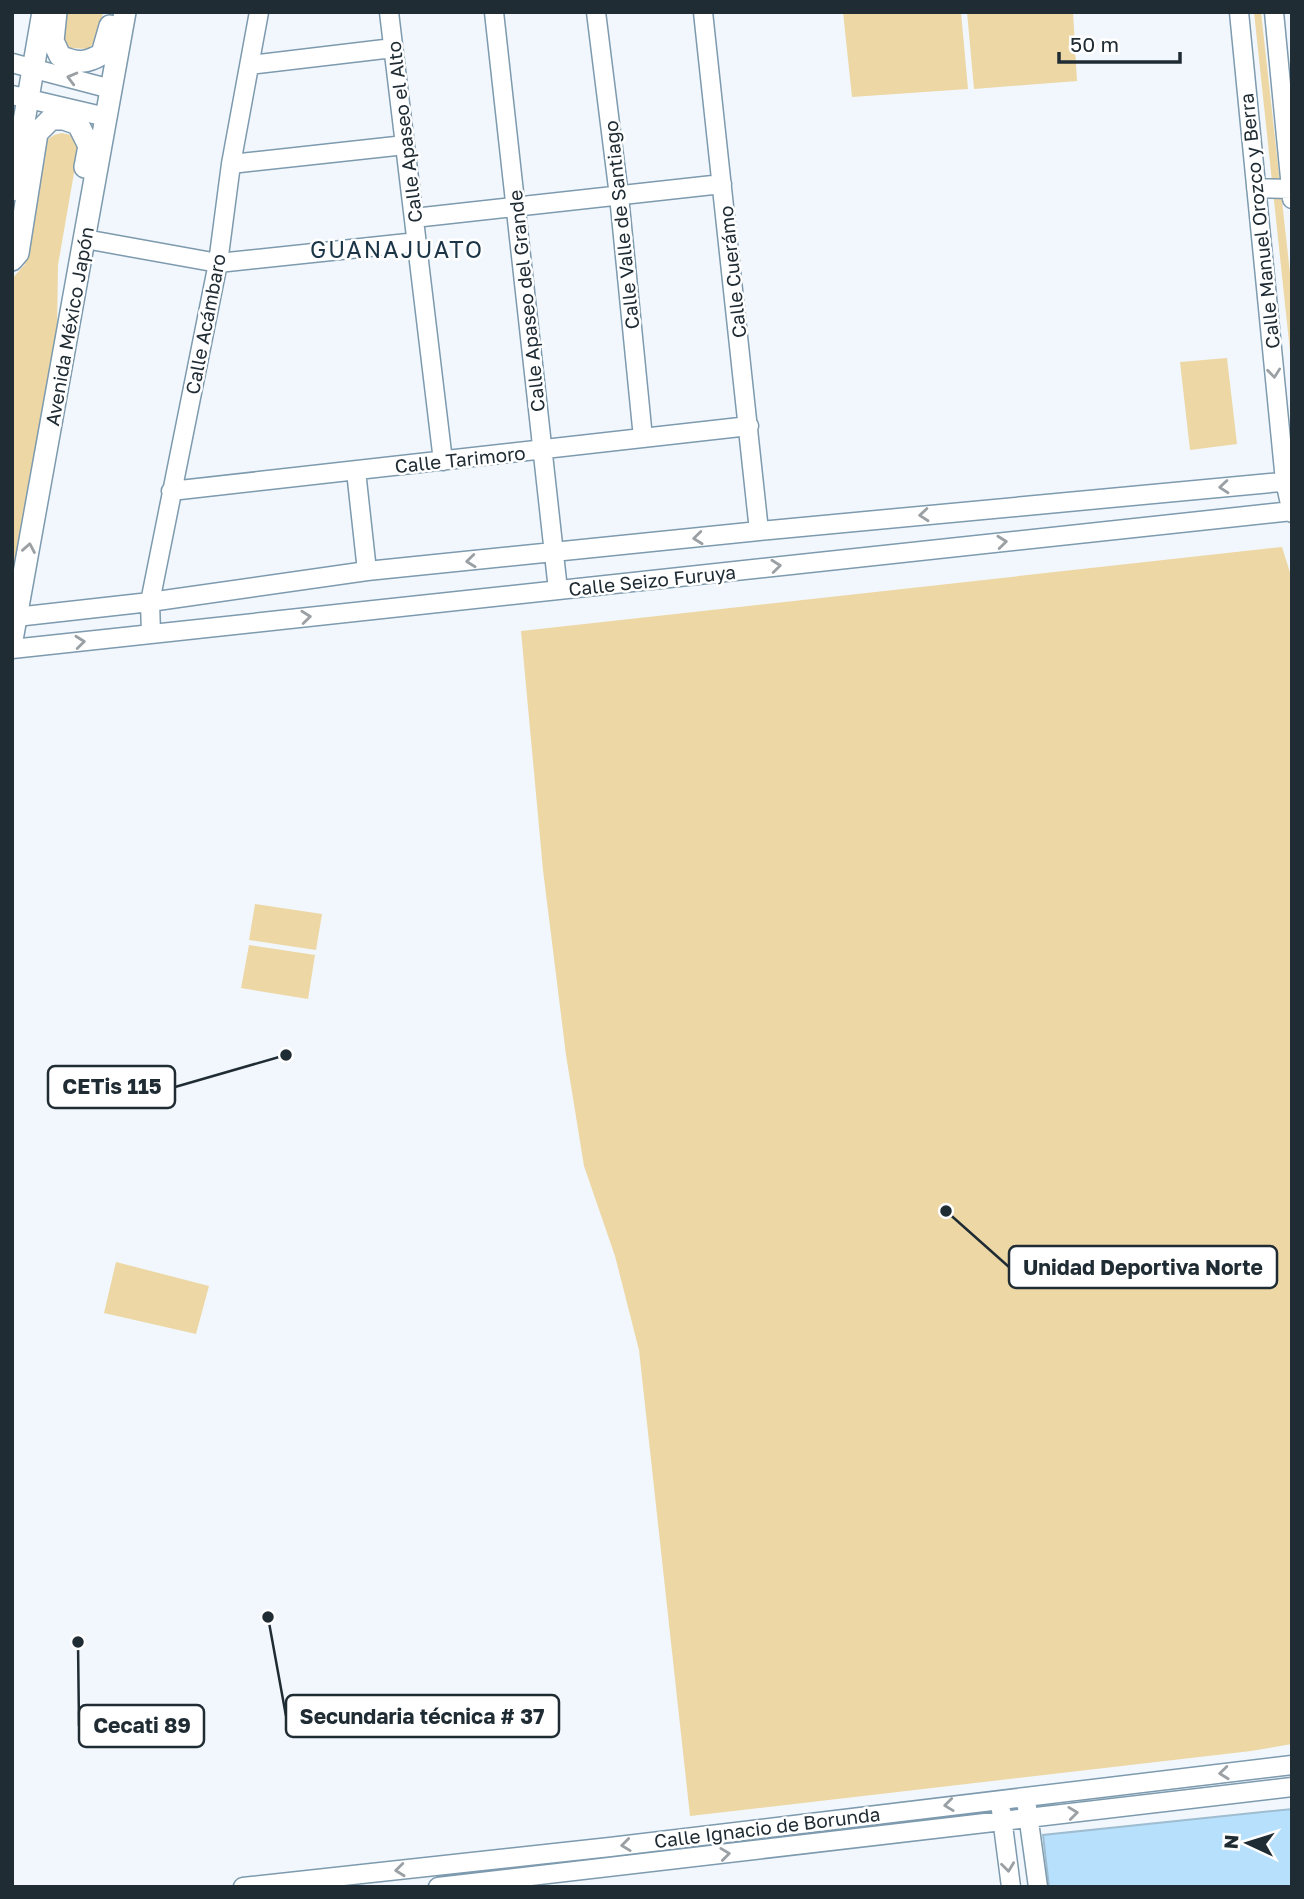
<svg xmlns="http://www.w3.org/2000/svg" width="1304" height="1899" viewBox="0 0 1304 1899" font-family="'Golos Text',sans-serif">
	<rect width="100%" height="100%" fill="#f1f7fc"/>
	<!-- green -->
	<path fill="#edd7a4" d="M66 12H103C100 27 99 39 88 49L71 48 63 42Z
		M843 12H961L968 89 852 97Z
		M967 12H1073L1077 81 974 89Z
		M1254 12H1261L1292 291V370Z
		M62 133 71 135 78 150 58 265 57 332 12 574V279L25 264 44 142 54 135Z
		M1227 358 1237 444 1190 450 1180 362Z
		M1282 547 1292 579V1744L1251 1751 690 1816 639 1350 615 1256 584 1166 566 1055 543 870 521 631Z
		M255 904 322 914 316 950 249 940Z
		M249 945 315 955 308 999 241 988Z
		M116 1262 209 1286 196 1334 104 1313Z"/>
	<!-- building -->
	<path fill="#b7e0fc" stroke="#9fbdd1" stroke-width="2" d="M1292 1809V1887H1049L1043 1835Z"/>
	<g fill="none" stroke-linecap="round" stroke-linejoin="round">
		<defs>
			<path id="minor" d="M389 12 443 461
				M494 12 558 590
				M596 12 619 196 643 438
				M703 12 759 531
				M1239 12 1285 481 1292 513
				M1274 12 1292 199
				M12 63 111 89
				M250 65 393 48
				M12 95 106 117
				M231 164 405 145
				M1256 188 1292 189
				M414 218 722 184
				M85 239 218 263 417 242
				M356 471 367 571
				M171 491 749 426
				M16 617 150 602 367 571 759 531 1292 481
				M151 634 150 602 218 263 231 164 259 12
				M12 649 1292 511
				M1027 1807 1038 1887
				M1001 1810 1011 1887
				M243 1887 610 1847 1292 1765
				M438 1887 1292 1787"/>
			<path id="major" d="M56 12 53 41 60 56C77 64 87 63 102 54L110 26
				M12 190 43 12
				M12 260 18 253 37 133 51 119H64L78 124 89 146 85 167
				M12 640 125 12"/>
		</defs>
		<!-- minor casing -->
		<use href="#minor" stroke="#7d9aae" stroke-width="21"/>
		<!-- major casing -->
		<use href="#major" stroke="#7d9aae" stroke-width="24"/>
		<!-- minor -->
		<use href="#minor" stroke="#fff" stroke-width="18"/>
		<!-- major -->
		<use href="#major" stroke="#fff" stroke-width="21"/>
	</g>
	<!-- one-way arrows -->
	<defs><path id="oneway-chevron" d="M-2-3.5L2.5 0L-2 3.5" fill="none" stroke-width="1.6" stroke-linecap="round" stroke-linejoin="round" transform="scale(1.75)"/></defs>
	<g stroke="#9ba0a4">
		<use href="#oneway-chevron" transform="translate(72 78) rotate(-165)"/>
		<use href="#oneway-chevron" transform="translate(1274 373) rotate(84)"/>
		<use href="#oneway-chevron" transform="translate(1224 487) rotate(175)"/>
		<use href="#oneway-chevron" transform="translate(924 515) rotate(175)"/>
		<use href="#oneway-chevron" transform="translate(698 538) rotate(174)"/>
		<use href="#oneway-chevron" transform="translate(1002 542) rotate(-6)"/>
		<use href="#oneway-chevron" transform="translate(29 548) rotate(-80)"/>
		<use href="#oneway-chevron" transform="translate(471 561) rotate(174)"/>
		<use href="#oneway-chevron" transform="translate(776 566) rotate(-6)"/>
		<use href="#oneway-chevron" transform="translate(306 617) rotate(-6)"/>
		<use href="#oneway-chevron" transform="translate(80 642) rotate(-6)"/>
		<use href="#oneway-chevron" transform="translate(1224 1773) rotate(174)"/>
		<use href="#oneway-chevron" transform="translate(949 1805) rotate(173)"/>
		<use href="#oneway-chevron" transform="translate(1073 1813) rotate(-7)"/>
		<use href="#oneway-chevron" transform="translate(626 1845) rotate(173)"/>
		<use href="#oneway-chevron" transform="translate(725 1854) rotate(-7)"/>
		<use href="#oneway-chevron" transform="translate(1008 1867) rotate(83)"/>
		<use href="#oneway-chevron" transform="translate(400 1870) rotate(174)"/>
	</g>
	<g text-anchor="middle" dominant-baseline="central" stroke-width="5" stroke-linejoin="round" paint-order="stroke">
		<!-- street labels -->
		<g font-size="19" fill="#202c34" stroke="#fff">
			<text transform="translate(404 132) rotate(-97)">Calle Apaseo el Alto</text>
			<text transform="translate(1259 221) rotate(-96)">Calle Manuel Orozco y Berra</text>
			<text transform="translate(621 225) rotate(-96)">Calle Valle de Santiago</text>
			<text transform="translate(732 272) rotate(-96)">Calle Cuerámo</text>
			<text transform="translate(526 301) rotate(-96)">Calle Apaseo del Grande</text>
			<text transform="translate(205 324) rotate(-79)">Calle Acámbaro</text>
			<text transform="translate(69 326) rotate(-80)">Avenida México Japón</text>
			<text transform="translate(460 459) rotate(-6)">Calle Tarimoro</text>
			<text transform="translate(652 580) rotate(-6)">Calle Seizo Furuya</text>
			<text transform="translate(767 1827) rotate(-7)">Calle Ignacio de Borunda</text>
		</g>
		<!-- quarter labels -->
		<g font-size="23" letter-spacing="2" fill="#1c3647" stroke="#fff">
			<text x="397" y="249">GUANAJUATO</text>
		</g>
	</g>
	<!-- callouts -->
	<path fill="none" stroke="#202c34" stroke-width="2.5" d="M286 1055L175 1087M946 1211L1009 1267M268 1617L286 1716M78 1642L79 1726"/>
	<g fill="#202c34" stroke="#fff" stroke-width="2.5">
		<circle cx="286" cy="1055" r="7"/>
		<circle cx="946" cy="1211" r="7"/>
		<circle cx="268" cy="1617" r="7"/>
		<circle cx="78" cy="1642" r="7"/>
	</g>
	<g fill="#fff" stroke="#202c34" stroke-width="2.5">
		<rect x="48" y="1066" width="127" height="42" rx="7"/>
		<rect x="1009" y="1246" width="268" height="42" rx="7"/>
		<rect x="286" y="1695" width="273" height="42" rx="7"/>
		<rect x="79" y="1705" width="125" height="42" rx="7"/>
	</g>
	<g font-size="21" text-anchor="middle" font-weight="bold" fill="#202c34">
		<text x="112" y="1094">CETis 115</text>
		<text x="1143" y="1275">Unidad Deportiva Norte</text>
		<text x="422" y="1724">Secundaria técnica # 37</text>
		<text x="142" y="1733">Cecati 89</text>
	</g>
	<!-- border -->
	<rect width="1304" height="1899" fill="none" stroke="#202c34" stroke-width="28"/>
	<!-- north arrow -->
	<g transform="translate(1248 1843) rotate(274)" stroke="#ffffff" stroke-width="5" paint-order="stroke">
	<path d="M0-5L12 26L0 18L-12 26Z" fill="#202c34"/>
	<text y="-10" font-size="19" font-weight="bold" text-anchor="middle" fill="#202c34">N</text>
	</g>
	<!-- scale -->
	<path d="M1059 52v10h121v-10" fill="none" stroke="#202c34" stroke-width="3.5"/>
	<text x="1070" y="52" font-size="21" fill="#202c34" stroke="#ffffff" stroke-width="5" paint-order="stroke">50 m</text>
</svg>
